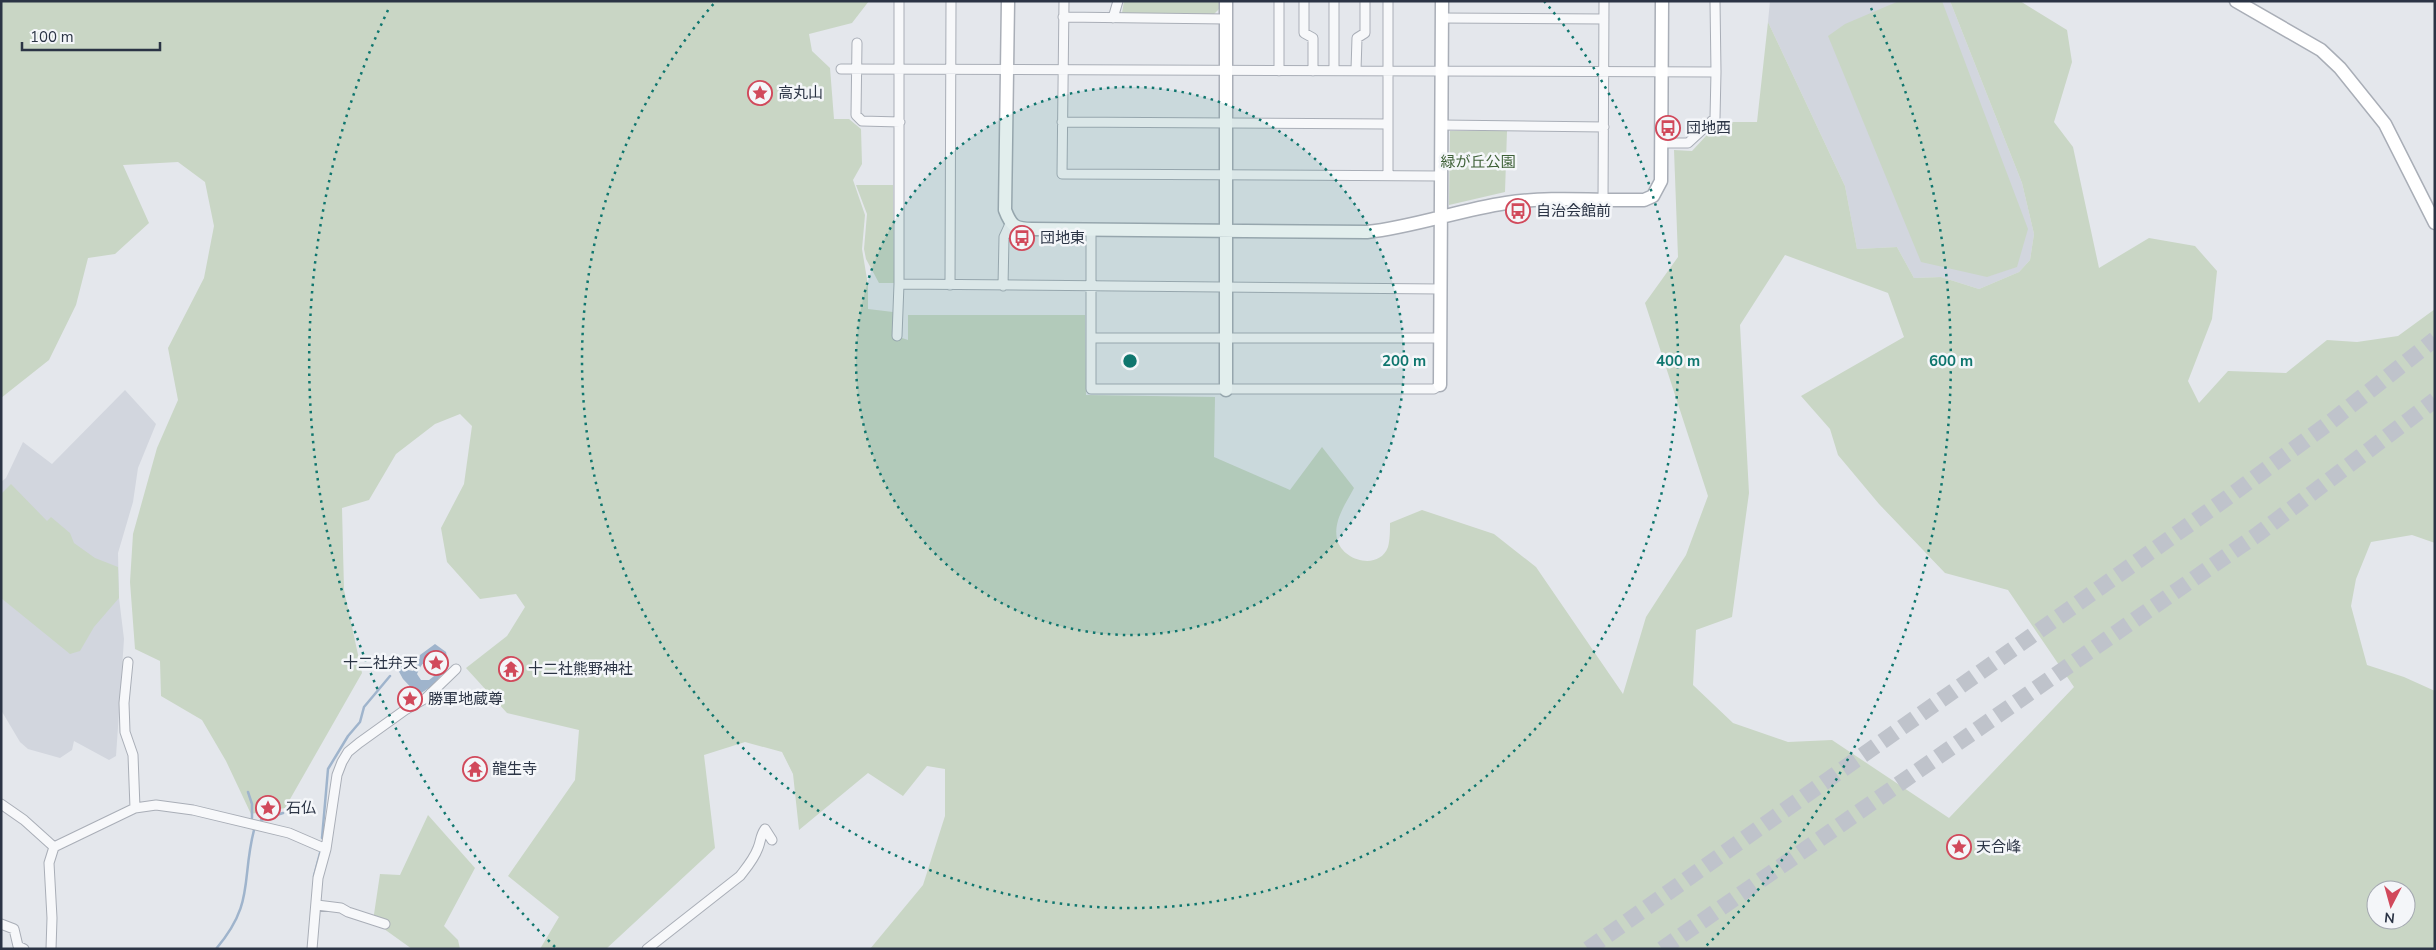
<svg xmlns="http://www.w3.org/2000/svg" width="2436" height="950" viewBox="0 0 2436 950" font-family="'Nunito Sans','Noto Sans JP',sans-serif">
	<rect width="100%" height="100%" fill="#e4e7ec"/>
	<!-- built -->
	<path fill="#d2d6de" d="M1770 1H1950L2022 183 2034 234 2030 260 2019 272 1979 289 1941 277 1914 278 1897 247 1857 249 1845 186 1768 22Z
		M125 390 156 424 138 468 133 502 118 553 119 598 124 639 116 756 109 760 74 741 72 750 60 758 28 749 20 742 1 710V482L6 478 23 442 52 464Z"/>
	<!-- green -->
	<path fill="#c9d6c5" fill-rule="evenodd" d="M1 1H869L852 23 809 34 812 51 830 68 834 119H849L861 129 862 164 853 180 865 215 862 249 868 285V309L893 312V335L908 340V315H1085L1086 395 1215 397 1214 457 1290 490 1322 447 1354 488C1346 503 1333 521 1337 539 1342 561 1379 571 1388 547 1390 540 1390 530 1390 523L1422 510 1494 534 1536 567 1623 694 1646 617 1686 555 1708 496 1645 303 1678 257 1674 150 1692 151 1719 122H1757L1768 22 1845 186 1857 249 1897 247 1914 278 1941 277 1979 289 2019 272 2030 260 2034 234 2022 183 1950 1H2020L2067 30 2072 62 2054 122 2073 147 2099 268 2149 238 2195 246 2217 271 2212 319 2188 381 2199 403 2228 371 2286 373 2327 340 2357 342 2398 336 2435 309V543L2412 535 2371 542 2356 579 2351 606 2367 665 2404 677 2435 691V949H870L923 885 945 816V769L927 766 903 796 868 773 799 830 793 774 782 752 745 742 704 755 715 848 606 949H540L559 917 508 876 575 780 579 730 507 713 466 668 507 636 525 607 516 594 480 599 447 562 441 528 464 484 472 426 460 414 435 424 396 454 369 500 342 508 344 590 362 673 285 808 251 814 226 761 202 720 161 696 160 661 135 649 130 582 133 534 157 448 178 400 168 348 204 278 214 226 205 182 178 162 123 165 149 223 115 254 88 258 76 305 49 360 1 398ZM1785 255 1888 293 1904 337 1801 396 1830 429 1838 455 1879 504 1945 573 2008 590 2074 687 1949 818 1832 740 1788 742 1733 723 1693 685 1696 630 1732 617 1749 493 1740 325ZM2376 890H2406V920H2376Z
		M1124 1H1221V7L1214 14 1122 13Z
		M1899 1H1942L2028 229 2017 267 1987 277 1921 262 1828 36 1845 24Z
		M1450 131H1507L1505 192 1449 205Z
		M856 185H893L894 283H879L866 259 864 249 867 214Z
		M11 484 47 521 51 517 70 533 74 543 95 558 118 567 119 598 94 627 80 651 70 654 1 598V494Z
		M428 815 475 868 444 926 458 940 460 949H412L373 921 380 874 400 875Z"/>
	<!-- water -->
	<path fill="#9fb4cc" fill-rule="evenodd" d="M435 644 446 652 449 666 432 686 418 695 403 679 397 668 407 654 408 670 413 671 420 655ZM436 654 443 656 445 660 442 670 429 680H421L417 674C421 664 426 659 436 654Z"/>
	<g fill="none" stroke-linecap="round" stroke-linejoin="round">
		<!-- stream -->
		<path stroke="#9fb4cc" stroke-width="2.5" d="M248 792 252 804V818
			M261 820 283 813
			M322 838 328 769 348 736 360 722 364 707 390 676
			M314 876 320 853
			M216 949C255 903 241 881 254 830"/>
		<!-- highway-tunnel -->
		<path stroke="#bfc3cb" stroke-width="16" stroke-dasharray="16 8" stroke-linecap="butt" d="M1588 949 2227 498 2329 423 2435 339
			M1662 949 2258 534 2435 400"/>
		<defs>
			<path id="street" d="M899 1V284L1440 289
				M1064 1 1062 174 1441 176
				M1304 1V33L1313 38V71
				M1063 17 1226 19
				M1113 18 1118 1
				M1441 18 1604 19
				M857 43 856 115 862 121 900 122
				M841 69 1716 72 1715 1
				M1334 70V1
				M1356 70 1357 38 1365 33V1
				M1279 71V1
				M1062 122 1387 124
				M1441 125 1604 127
				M1662 143H1688L1715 118 1716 72
				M1388 175V1
				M1603 201 1604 1
				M1091 231V389H1434L1440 385
				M950 285 951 1
				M1003 286 1004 237 1010 224
				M897 336 899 284
				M1091 338H1440
				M128 662 124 703 125 732 133 755 135 808
				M1 804 24 820 54 847
				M317 905 341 908 348 912 385 924
				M1 924 14 929 18 946 24 949
				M51 949 52 918 49 863 54 847 135 808 156 805 193 810 289 833 326 849
				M312 949 318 878 326 849 337 775 342 762 348 752 359 743 405 710 426 698 456 669
				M647 949 740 876C747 867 754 859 758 848 761 841 760 836 765 829L772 840"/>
			<path id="secondary" d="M1008 1 1005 210C1011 226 1015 229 1032 229L1367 232C1414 227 1459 210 1506 203 1551 196 1598 201 1644 200L1653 196 1661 181 1662 1
				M2236 1 2321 50 2340 68 2385 124 2435 223
				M1440 385 1442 1
				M1226 390V1"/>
		</defs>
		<!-- street casing -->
		<use href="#street" stroke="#a9aeb7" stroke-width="11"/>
		<!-- secondary casing -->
		<use href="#secondary" stroke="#a9aeb7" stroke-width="15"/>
		<!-- street -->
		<use href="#street" stroke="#f7f8fa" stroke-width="9"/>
		<!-- secondary -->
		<use href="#secondary" stroke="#fff" stroke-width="12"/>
	</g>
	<!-- distance rings -->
	<circle cx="1130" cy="361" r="274" fill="#0f766e" fill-opacity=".12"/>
	<g fill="none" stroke="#0f766e" stroke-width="2.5" stroke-dasharray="2.5 5">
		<circle cx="1130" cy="361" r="274"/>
		<path d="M1544 1A548 548 0 1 1 716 1"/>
		<path d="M555 947A821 821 0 0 1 389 8M1871 8A821 821 0 0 1 1705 947"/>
	</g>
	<!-- icons -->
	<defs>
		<symbol id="sight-ring" viewBox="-11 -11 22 22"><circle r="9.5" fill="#f4f6f9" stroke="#d1495b" stroke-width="1.5"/><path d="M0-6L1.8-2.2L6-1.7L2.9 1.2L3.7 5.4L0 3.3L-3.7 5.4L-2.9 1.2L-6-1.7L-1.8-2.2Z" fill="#d1495b"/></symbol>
		<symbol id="bus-ring" viewBox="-11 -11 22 22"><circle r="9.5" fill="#f4f6f9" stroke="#d1495b" stroke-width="1.5"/><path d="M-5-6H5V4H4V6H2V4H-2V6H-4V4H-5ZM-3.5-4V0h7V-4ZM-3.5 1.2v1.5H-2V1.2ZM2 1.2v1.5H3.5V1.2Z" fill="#d1495b"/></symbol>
		<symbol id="temple-ring" viewBox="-11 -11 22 22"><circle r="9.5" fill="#f4f6f9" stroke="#d1495b" stroke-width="1.5"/><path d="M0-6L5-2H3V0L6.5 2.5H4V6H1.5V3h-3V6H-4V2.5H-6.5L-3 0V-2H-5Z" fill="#d1495b"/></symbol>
	</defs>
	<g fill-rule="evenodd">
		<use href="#sight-ring" x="746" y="79" width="28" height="28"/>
		<use href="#bus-ring" x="1654" y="114" width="28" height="28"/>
		<use href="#bus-ring" x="1504" y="197" width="28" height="28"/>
		<use href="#bus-ring" x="1008" y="224" width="28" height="28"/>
		<use href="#sight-ring" x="422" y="649" width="28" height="28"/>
		<use href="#temple-ring" x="497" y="655" width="28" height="28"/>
		<use href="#sight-ring" x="396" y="685" width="28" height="28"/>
		<use href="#temple-ring" x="461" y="755" width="28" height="28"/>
		<use href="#sight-ring" x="254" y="794" width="28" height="28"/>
		<use href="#sight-ring" x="1945" y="833" width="28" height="28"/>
	</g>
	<g text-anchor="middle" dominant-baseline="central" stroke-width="5" stroke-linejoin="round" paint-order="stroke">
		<!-- poi labels -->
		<g font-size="15" fill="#2b3445" stroke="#f4f6f9" text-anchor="start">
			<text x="778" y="93">高丸山</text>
			<text x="1686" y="128">団地西</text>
			<text x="1536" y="211">自治会館前</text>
			<text x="1040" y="238">団地東</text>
			<text x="418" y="663" text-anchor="end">十二社弁天</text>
			<text x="528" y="669">十二社熊野神社</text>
			<text x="428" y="699">勝軍地蔵尊</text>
			<text x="492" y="769">龍生寺</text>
			<text x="286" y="808">石仏</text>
			<text x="1976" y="847">天合峰</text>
		</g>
		<!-- park labels -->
		<g font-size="15" fill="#3f6138" stroke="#f4f6f9">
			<text x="1478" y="162">緑が丘公園</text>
		</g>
	</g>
	<circle cx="1130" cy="361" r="8" fill="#0f766e" stroke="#f4f6f9" stroke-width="2.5"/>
	<g font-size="15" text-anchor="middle" font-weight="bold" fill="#0f766e" stroke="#f4f6f9" stroke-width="5" stroke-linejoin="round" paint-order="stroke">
		<text x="1404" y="366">200 m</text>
		<text x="1678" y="366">400 m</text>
		<text x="1951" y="366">600 m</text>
	</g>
	<!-- border -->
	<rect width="2436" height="950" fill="none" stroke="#2b3445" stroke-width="5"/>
	<!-- north arrow -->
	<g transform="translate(2391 905) rotate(186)"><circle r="24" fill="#f4f6f9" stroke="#a4a8b1"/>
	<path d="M0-4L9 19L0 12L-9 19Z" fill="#d1495b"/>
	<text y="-8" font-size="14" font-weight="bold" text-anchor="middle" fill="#2b3445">N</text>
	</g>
	<!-- scale -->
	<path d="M22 42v8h138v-8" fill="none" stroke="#2b3445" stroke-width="2.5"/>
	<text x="30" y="42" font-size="15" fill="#2b3445" stroke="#f4f6f9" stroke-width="4" paint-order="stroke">100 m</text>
</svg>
